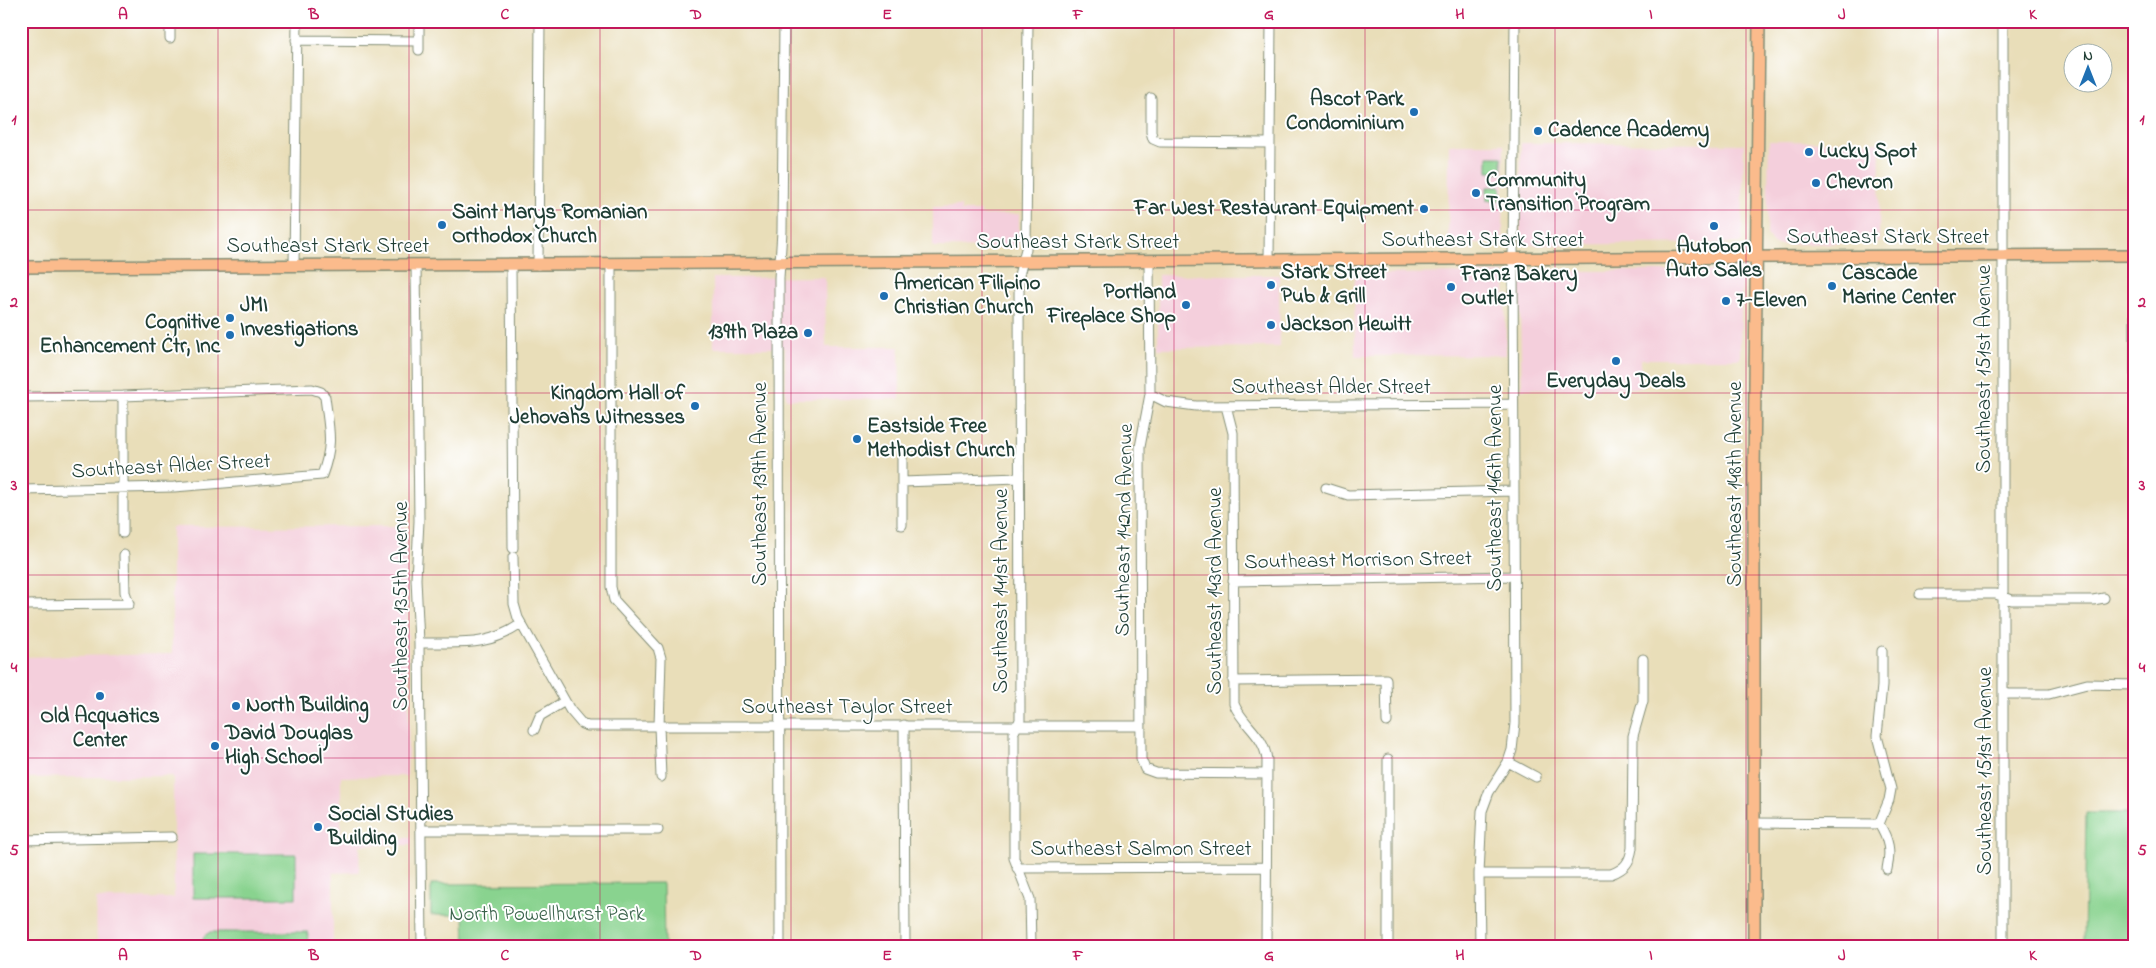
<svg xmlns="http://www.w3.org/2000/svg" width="2156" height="968" viewBox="0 0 2156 968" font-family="'Indie Flower',sans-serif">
	<rect width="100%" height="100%" fill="#fff"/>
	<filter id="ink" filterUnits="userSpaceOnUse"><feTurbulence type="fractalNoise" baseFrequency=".02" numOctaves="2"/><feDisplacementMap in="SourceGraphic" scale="10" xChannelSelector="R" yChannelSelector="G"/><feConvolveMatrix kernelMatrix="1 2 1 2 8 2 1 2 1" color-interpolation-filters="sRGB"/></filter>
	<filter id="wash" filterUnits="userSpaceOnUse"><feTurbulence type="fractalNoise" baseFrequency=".0096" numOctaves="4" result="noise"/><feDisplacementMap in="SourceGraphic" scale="20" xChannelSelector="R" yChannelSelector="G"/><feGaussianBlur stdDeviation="1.12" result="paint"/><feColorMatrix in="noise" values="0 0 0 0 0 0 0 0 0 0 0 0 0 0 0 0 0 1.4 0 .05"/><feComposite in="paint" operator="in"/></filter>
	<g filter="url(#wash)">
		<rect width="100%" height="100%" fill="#e9deb9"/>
		<!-- built -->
		<path fill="#f4cfdc" d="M1769 141 1880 142 1879 242 1775 245 1772 243 1767 235Z
			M1521 143 1744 144 1742 241 1741 243 1520 245Z
			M1449 144H1504L1503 243H1448Z
			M961 206V211H981V215L1019 214V248L933 247V207Z
			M1549 271H1742L1740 359H1641V388L1522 389 1519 272Z
			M1505 273 1506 355 1355 356 1354 274Z
			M1158 275H1279L1280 347 1158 348Z
			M825 277 826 347H899L900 399H786L785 348H713V278Z
			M406 526 409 717 407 776 341 777V837L411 838V845H360L359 872 333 873V947H97L96 899 174 898 173 776 21 778V657L172 654V527Z"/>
		<!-- green -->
		<path fill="#89d38f" stroke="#548862" d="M1488 157H1502V172H1488Z
			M1487 187H1501V200H1487Z
			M2086 813H2135V947H2084Z
			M193 854H296V898H193Z
			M663 883 664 947 465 946 464 915H431V884Z
			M210 932H308L307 947H200L204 936Z"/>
	</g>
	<g filter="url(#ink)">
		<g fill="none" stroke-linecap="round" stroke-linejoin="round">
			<defs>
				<path id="minor" d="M170 21V38
					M1028 21 1026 249 1019 275 1020 720 1014 732V858L1030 899 1031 947
					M296 40 419 41
					M419 50V21
					M1151 98V132L1153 139 1160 142 1269 143
					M1269 261 1271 21
					M1149 262 1150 394 1140 447 1141 759 1145 769 1156 773 1267 774
					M611 264V587L614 600 658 648 661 658 659 726 661 777
					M416 265 419 521 416 579 419 643 422 947
					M511 265 513 548
					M538 265 540 21
					M294 266 297 21
					M2135 283V374
					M1150 394 1166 402 1196 406 1513 404
					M123 396V533
					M21 397 123 396 312 389 321 392 325 397C329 430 334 443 322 475L174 487 21 490
					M1226 406 1233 433 1234 704C1243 726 1264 734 1267 760L1266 947
					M902 455V525
					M902 482 1019 478
					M1326 488 1348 495 1513 491
					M513 557 514 604 518 618 570 710 582 724 588 726H1140
					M1233 581 1514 576
					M1920 594H1996L2012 600H2093L2104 598
					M21 605 129 604 125 592 124 555
					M419 643C459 642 486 648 521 624
					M1233 681 1386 679 1387 722
					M2003 694H2049L2087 684 2135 685
					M904 725 905 947
					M534 730 540 716 565 701
					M1388 759V947
					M1508 762 1536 777
					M1754 823 1879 824
					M1879 824 1889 800 1891 789 1877 736 1882 686V651
					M1879 824C1889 840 1891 851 1887 869
					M421 830H658
					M21 840 172 837
					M1017 868 1265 867
					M1479 874H1611C1625 869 1630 862 1632 848L1633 736 1643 701V659
					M780 947 779 278 782 231 784 21
					M1480 947 1479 874 1482 811 1489 792 1508 762 1512 750 1515 723 1513 259 1515 21
					M2003 947V21"/>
				<path id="major" d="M21 267 2135 255
					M1754 947V475L1759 21"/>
			</defs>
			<!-- minor casing -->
			<use href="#minor" stroke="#848e76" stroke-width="11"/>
			<!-- major casing -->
			<use href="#major" stroke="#848e76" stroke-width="14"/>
			<!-- minor -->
			<use href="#minor" stroke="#fff" stroke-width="9"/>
			<!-- major -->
			<use href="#major" stroke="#fbbb8c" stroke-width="11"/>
		</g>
	</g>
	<!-- grid -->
	<path fill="none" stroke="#c2185b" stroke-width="1" stroke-opacity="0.55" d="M218 21V947M409 21V947M600 21V947M791 21V947M982 21V947M1174 21V947M1365 21V947M1555 21V947M1746 21V947M1938 21V947M21 210H2135M21 393H2135M21 575H2135M21 758H2135"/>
	<!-- markers -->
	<g fill="#1f6fb2" stroke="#fff" stroke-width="2">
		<circle cx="1414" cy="112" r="5"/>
		<circle cx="1538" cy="131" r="5"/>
		<circle cx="1809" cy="152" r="5"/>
		<circle cx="1816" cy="183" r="5"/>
		<circle cx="1476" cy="193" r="5"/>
		<circle cx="1424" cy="209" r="5"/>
		<circle cx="442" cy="225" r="5"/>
		<circle cx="1714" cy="226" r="5"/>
		<circle cx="1271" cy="285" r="5"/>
		<circle cx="1832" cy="286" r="5"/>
		<circle cx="1451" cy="287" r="5"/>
		<circle cx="884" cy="296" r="5"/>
		<circle cx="1726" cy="301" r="5"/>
		<circle cx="1186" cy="305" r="5"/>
		<circle cx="230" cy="318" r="5"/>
		<circle cx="1271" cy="325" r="5"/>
		<circle cx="808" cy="333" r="5"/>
		<circle cx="230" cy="335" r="5"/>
		<circle cx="1616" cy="361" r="5"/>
		<circle cx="695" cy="406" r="5"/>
		<circle cx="857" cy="439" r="5"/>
		<circle cx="100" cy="696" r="5"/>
		<circle cx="236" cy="706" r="5"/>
		<circle cx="215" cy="746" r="5"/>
		<circle cx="318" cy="827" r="5"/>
	</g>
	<g text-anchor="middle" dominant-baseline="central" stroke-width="4" stroke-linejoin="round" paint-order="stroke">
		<!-- poi labels -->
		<g font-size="21" font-weight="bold" fill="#1f3d34" stroke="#fff" text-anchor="start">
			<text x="1404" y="100" text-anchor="end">Ascot Park<tspan x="1404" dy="24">Condominium</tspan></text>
			<text x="1548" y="131">Cadence Academy</text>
			<text x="1819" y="152">Lucky Spot</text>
			<text x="1486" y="181">Community<tspan x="1486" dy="24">Transition Program</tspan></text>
			<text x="1826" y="183">Chevron</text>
			<text x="1414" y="209" text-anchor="end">Far West Restaurant Equipment</text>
			<text x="452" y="213">Saint Marys Romanian<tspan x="452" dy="24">Orthodox Church</tspan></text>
			<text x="1714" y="247" text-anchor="middle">Autobon<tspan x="1714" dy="24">Auto Sales</tspan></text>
			<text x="1281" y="273">Stark Street<tspan x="1281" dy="24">Pub &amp; Grill</tspan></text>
			<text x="1842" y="274">Cascade<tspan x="1842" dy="24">Marine Center</tspan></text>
			<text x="1461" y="275">Franz Bakery<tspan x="1461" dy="24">Outlet</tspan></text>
			<text x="894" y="284">American Filipino<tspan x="894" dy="24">Christian Church</tspan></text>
			<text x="1176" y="293" text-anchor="end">Portland<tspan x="1176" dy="24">Fireplace Shop</tspan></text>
			<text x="1736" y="301">7-Eleven</text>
			<text x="240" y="306">JMI<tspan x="240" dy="24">Investigations</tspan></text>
			<text x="220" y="323" text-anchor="end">Cognitive<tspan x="220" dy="24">Enhancement Ctr, Inc</tspan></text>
			<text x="1281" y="325">Jackson Hewitt</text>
			<text x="798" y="333" text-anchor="end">139th Plaza</text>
			<text x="1616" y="382" text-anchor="middle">Everyday Deals</text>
			<text x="685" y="394" text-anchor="end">Kingdom Hall of<tspan x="685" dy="24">Jehovahs Witnesses</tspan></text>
			<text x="867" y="427">Eastside Free<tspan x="867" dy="24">Methodist Church</tspan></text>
			<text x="246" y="706">North Building</text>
			<text x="100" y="717" text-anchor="middle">Old Acquatics<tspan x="100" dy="24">Center</tspan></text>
			<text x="225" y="734">David Douglas<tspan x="225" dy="24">High School</tspan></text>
			<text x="328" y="815">Social Studies<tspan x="328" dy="24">Building</tspan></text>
		</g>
		<!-- street labels -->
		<g font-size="21" fill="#1f3d34" stroke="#fff">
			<text x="1888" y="238">Southeast Stark Street</text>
			<text x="1483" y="241">Southeast Stark Street</text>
			<text x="1078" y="243">Southeast Stark Street</text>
			<text x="328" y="247">Southeast Stark Street</text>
			<text transform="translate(1985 369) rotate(-90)">Southeast 151st Avenue</text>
			<text x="1331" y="388">Southeast Alder Street</text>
			<text transform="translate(171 467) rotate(-3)">Southeast Alder Street</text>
			<text transform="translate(761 484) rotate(-90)">Southeast 139th Avenue</text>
			<text transform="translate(1736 484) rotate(-90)">Southeast 148th Avenue</text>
			<text transform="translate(1496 488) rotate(-90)">Southeast 146th Avenue</text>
			<text transform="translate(1125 530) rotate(-89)">Southeast 142nd Avenue</text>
			<text transform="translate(1358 561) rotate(-1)">Southeast Morrison Street</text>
			<text transform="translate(1002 591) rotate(-90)">Southeast 141st Avenue</text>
			<text transform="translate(1216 591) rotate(-90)">Southeast 143rd Avenue</text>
			<text transform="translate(402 606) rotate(-90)">Southeast 135th Avenue</text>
			<text x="847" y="708">Southeast Taylor Street</text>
			<text transform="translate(1986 771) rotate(-90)">Southeast 151st Avenue</text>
			<text x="1141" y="850">Southeast Salmon Street</text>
		</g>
		<!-- park labels -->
		<g font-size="21" fill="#3a624b" stroke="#fff">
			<text x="547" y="915">North Powellhurst Park</text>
		</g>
	</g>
	<!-- margin -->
	<rect width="2156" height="968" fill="none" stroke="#fff" stroke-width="55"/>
	<!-- north arrow -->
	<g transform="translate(2088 68)"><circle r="24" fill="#ffffff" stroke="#a5b1ae"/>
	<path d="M0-4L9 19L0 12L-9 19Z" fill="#1f6fb2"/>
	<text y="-8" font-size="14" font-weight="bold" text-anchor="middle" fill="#1f3d34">N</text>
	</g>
	<rect x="28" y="28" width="2100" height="912" fill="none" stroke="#c2185b" stroke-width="2"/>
	<g font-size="16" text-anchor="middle" font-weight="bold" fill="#c2185b">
		<text x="123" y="19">A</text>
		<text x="314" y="19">B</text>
		<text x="505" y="19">C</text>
		<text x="696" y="19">D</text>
		<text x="887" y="19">E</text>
		<text x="1078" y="19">F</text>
		<text x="1269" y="19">G</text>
		<text x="1460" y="19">H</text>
		<text x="1651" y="19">I</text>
		<text x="1842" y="19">J</text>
		<text x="2033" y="19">K</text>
		<text x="14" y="124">1</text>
		<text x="2142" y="124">1</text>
		<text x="14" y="307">2</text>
		<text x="2142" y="307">2</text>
		<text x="14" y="490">3</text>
		<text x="2142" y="490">3</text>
		<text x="14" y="672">4</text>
		<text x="2142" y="672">4</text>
		<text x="14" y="855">5</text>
		<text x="2142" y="855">5</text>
		<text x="123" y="960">A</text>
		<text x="314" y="960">B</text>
		<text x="505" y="960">C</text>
		<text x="696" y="960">D</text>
		<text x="887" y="960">E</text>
		<text x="1078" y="960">F</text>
		<text x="1269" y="960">G</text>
		<text x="1460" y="960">H</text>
		<text x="1651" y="960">I</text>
		<text x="1842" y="960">J</text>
		<text x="2033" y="960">K</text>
	</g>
</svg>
